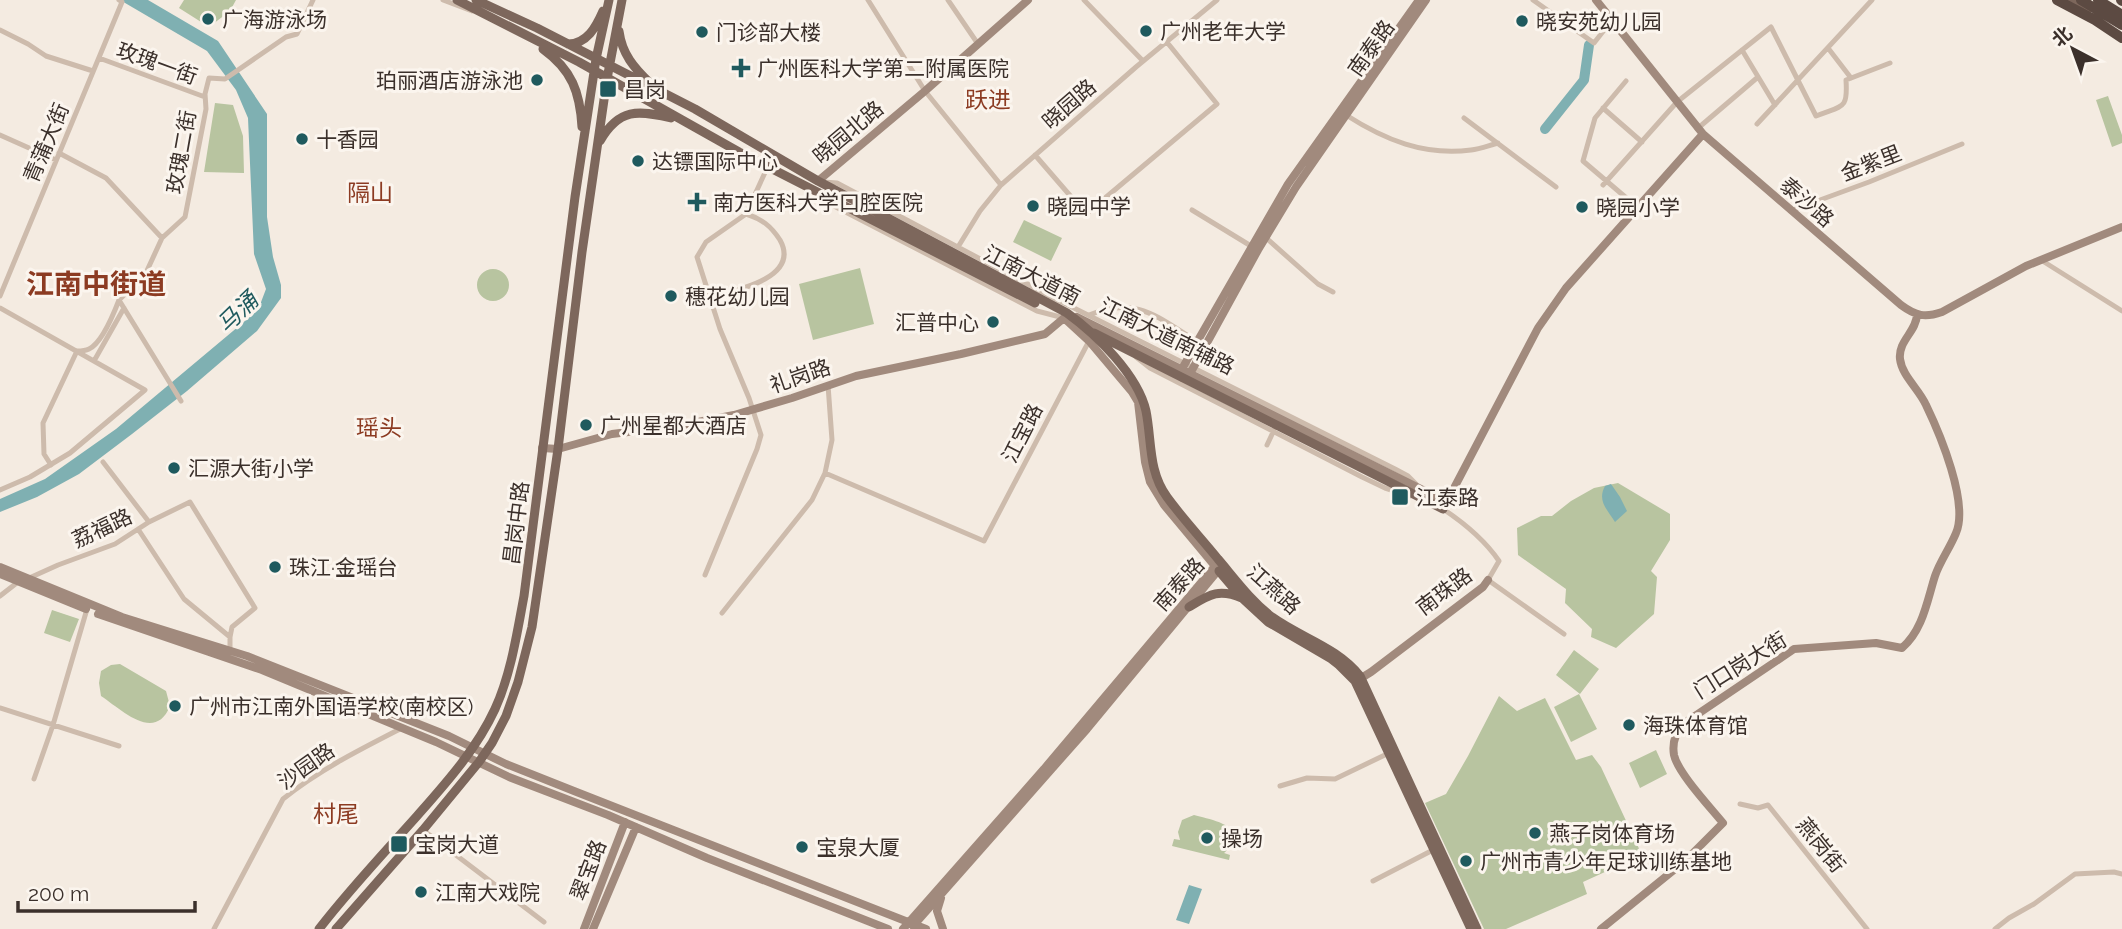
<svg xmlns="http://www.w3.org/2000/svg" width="2122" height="929" viewBox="0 0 2122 929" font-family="Raleway,'Noto Sans SC',sans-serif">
	<rect width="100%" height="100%" fill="#f4ebe1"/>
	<!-- green -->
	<path fill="#b8c4a0" d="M184 0H236L230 11 209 27 179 8Z
		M2108 96 2122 135V143L2112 147 2096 100Z
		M215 103 233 105 243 136 244 173 204 172Z
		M1024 220 1062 238 1051 261 1013 242Z
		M860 268 874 324 813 340 799 284Z
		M477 285a16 16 0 1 1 32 0a16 16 0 1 1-32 0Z
		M1618 483 1670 514V540L1651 571 1657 577 1654 614 1616 648 1591 637 1592 629 1565 603 1566 589 1518 555 1517 528 1541 516H1552L1571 501 1594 488Z
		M52 610 79 619 70 642 44 633Z
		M1574 650 1599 669 1580 694 1556 675Z
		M120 664 166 691 170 706C155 743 122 710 101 696L99 683 101 671 111 665Z
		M1579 694 1597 729 1571 742 1554 707Z
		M1499 696 1517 711 1545 698 1576 760 1592 755 1601 767 1642 855 1583 882 1587 894 1506 929H1484L1425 803 1446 794 1468 756Z
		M1656 750 1667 774 1640 788 1629 763Z
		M1194 815C1213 820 1253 827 1224 853L1230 855 1229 860 1172 846 1174 839 1180 840 1178 832 1182 820Z"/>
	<!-- water -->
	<path fill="#7fb0b2" d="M120 0H148L218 41 267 114V217L273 257 281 285V298L257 331 187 391 132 434 79 474 37 497 0 512V499L45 479 116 429 258 310 266 289 254 254 248 118 236 90 207 51Z
		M1611 484 1620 497 1627 511 1615 522C1607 509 1597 501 1605 486Z
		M1189 885 1202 889 1189 924 1176 920Z"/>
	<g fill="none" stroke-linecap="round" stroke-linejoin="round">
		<!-- river -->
		<path stroke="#7fb0b2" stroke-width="10" d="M1545 129 1584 80 1589 45"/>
		<!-- street -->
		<path stroke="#cdbbac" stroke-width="5" d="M443 0 472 11
			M868 0 925 91 1001 185
			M948 0 978 44
			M1084 0 1143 61
			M1533 0 1594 43 1612 20
			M0 30 28 44 46 56 93 71
			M1828 48 1851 78
			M1742 50 1775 105
			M99 58 205 97
			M1626 81 1595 118 1583 161 1637 207
			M1603 108 1642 142
			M1346 115C1385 140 1424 156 1471 150 1480 149 1490 145 1498 143
			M1464 118 1556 187
			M1757 124 1872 0
			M1697 129 1758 77
			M0 135 56 160
			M59 153 106 178 162 238
			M1035 155 1086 214 1217 104 1166 41
			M824 182 837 183 1052 297 1395 469 1408 476 1416 484
			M1603 185 1677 102 1771 27 1816 116C1843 105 1848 110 1846 80L1890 63
			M832 205 1037 311 1064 318
			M1192 210 1251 246
			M1790 211 1869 182 1962 144
			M1265 237 1318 284 1333 292
			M958 247 980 211 1001 185 1136 67 1217 0
			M2041 260 2122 311
			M0 296 122 2 119 0
			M710 297C735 291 801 278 780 240 771 226 762 219 746 214L768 166
			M0 308 145 390 70 453 30 477 0 490
			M1089 315C1137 295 1158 318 1198 342
			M77 351C81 351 85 351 89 349 102 343 114 313 119 300
			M1136 357 1150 368 1362 477 1385 488 1410 496
			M94 361 124 308
			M181 401 119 300 145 275 162 238 185 217 206 109 205 94 209 78 225 79 286 37 297 34 313 0
			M1267 445 1275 428
			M51 465 44 454 43 423 77 351
			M825 473 984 541 1089 341
			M1443 509C1464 523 1484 539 1499 561L1488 580 1564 634
			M149 522 190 502 255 608 232 627 230 637
			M138 529 184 599 230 637V650
			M705 575 757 449 761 435 749 398 720 329 697 257 706 242 746 214
			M27 579 58 565 115 544 149 522 103 462
			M0 596 18 582
			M722 613 812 500 825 473 832 440 828 385
			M0 708 119 746
			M34 779 53 725 87 609
			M1280 786 1307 778 1335 779 1389 753
			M1740 804 1758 808 1768 805 1867 929
			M423 830 544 922
			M1373 881 1433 850
			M214 929 283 799C319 770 361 749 402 728
			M1995 929 2009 918 2034 904 2075 874 2114 872 2122 874"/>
		<!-- secondary -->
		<path stroke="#a18a7d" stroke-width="8" d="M1419 0 1288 184 1197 342 1182 369 1183 378 1192 370 1258 250 1296 187 1426 0
			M1596 0 1703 134 1901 305C1916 316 1925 318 1942 312L2026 266 2122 227
			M818 181 925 91 1028 0
			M1077 317 1447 502
			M542 448 558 449 612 434 677 426 734 415 792 398 856 376 961 354 1045 334 1064 318 1089 341 1132 392 1138 402 1145 462 1150 482 1164 505 1219 571
			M1443 509 1538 328 1566 288 1703 134
			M0 567 122 617 247 656 449 736 506 764 574 791 926 929
			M0 574 86 609
			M98 614 262 670 436 742 509 777 608 815 707 858 888 929
			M1358 680 1371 672 1483 587 1488 580
			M941 898 937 911 943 929
			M913 926 1087 729 1221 567
			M584 929 625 822
			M593 929 636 827
			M903 929 1044 769 1215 566 1220 565
			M1601 929 1685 861 1723 823C1710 807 1678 773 1674 755 1672 743 1676 732 1683 724L1794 649 1876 643 1902 648C1923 630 1927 601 1935 576 1940 561 1950 548 1956 533 1969 503 1940 434 1926 405 1919 389 1902 376 1900 359 1898 341 1916 332 1917 315"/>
		<!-- primary -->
		<path stroke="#7d675c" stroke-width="9" d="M457 0 579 62 739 152 1035 303
			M476 0 537 28 695 109 818 181 1067 313C1096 334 1138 375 1146 411 1152 441 1148 471 1167 497 1183 519 1201 538 1218 559 1235 579 1251 601 1272 617 1301 638 1337 647 1360 676L1477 929
			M2071 0 2088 9
			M619 31C622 54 634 68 650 83
			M568 44C587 44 596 27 603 11
			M543 49C572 70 580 92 582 127
			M600 141C619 108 638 110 671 118
			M1094 333 1443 509
			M1219 571 1242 598 1268 622 1330 658 1339 665 1355 681 1471 929
			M1189 607C1209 595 1218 588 1242 598
			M319 929C349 890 384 853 417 816 446 783 476 750 495 709 511 674 517 633 524 596L575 197 596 59 609 0
			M336 929 423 830 479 762 492 743 506 716 518 682 532 627 558 449 582 252 607 79 622 0"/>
		<!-- highway -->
		<path stroke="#5c4a42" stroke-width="10" d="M2057 0 2095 20 2122 38
			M2081 0 2122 25
			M2098 0 2122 15
			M2121 0 2122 1"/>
	</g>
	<!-- markers -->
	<g fill="#1f5a5e" stroke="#fbf5ee" stroke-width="2.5">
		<circle cx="208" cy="19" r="7"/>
		<circle cx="1522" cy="21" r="7"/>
		<circle cx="1146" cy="31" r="7"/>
		<circle cx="702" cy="32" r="7"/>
		<path d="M737.5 57.5h7v7h7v7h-7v7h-7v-7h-7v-7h7z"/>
		<circle cx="537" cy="80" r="7"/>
		<rect x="599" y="80" width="18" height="18" rx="3.5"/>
		<circle cx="302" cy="139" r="7"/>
		<circle cx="638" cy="161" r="7"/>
		<path d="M693.5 191.5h7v7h7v7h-7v7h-7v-7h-7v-7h7z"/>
		<circle cx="1033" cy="206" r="7"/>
		<circle cx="1582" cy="207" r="7"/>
		<circle cx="671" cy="296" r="7"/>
		<circle cx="993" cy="322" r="7"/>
		<circle cx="586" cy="425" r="7"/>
		<circle cx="174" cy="468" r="7"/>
		<rect x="1391" y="488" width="18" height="18" rx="3.5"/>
		<circle cx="275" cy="567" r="7"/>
		<circle cx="175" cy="706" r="7"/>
		<circle cx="1629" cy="725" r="7"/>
		<circle cx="1535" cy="833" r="7"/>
		<circle cx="1207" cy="838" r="7"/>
		<rect x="390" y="835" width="18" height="18" rx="3.5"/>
		<circle cx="802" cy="847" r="7"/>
		<circle cx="1466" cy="861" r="7"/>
		<circle cx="421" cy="892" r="7"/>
	</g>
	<g text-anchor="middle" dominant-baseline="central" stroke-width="6" stroke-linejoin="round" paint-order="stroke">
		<!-- poi labels -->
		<g font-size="21" fill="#3b302b" stroke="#fbf5ee" text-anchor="start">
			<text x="222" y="19">广海游泳场</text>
			<text x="1536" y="21">晓安苑幼儿园</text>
			<text x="1160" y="31">广州老年大学</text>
			<text x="716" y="32">门诊部大楼</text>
			<text x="757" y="68">广州医科大学第二附属医院</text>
			<text x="523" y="80" text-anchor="end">珀丽酒店游泳池</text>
			<text x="624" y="89">昌岗</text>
			<text x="316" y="139">十香园</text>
			<text x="652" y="161">达镖国际中心</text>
			<text x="713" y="202">南方医科大学口腔医院</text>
			<text x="1047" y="206">晓园中学</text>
			<text x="1596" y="207">晓园小学</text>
			<text x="685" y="296">穗花幼儿园</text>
			<text x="979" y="322" text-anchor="end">汇普中心</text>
			<text x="600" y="425">广州星都大酒店</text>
			<text x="188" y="468">汇源大街小学</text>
			<text x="1416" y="497">江泰路</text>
			<text x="289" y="567">珠江·金瑶台</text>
			<text x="189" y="706">广州市江南外国语学校(南校区)</text>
			<text x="1643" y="725">海珠体育馆</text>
			<text x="1549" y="833">燕子岗体育场</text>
			<text x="1221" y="838">操场</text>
			<text x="415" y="844">宝岗大道</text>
			<text x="816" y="847">宝泉大厦</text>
			<text x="1480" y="861">广州市青少年足球训练基地</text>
			<text x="435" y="892">江南大戏院</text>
		</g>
		<!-- street labels -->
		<g font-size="21" fill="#3b302b" stroke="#fbf5ee">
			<text transform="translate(1371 48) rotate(-55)">南泰路</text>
			<text transform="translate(157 63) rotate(20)">玫瑰一街</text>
			<text transform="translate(1069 104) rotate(-41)">晓园路</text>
			<text transform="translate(848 132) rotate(-40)">晓园北路</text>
			<text transform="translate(46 143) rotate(-67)">青蒲大街</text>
			<text transform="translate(181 152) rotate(-80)">玫瑰二街</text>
			<text transform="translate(1871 163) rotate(-21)">金紫里</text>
			<text transform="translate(1807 202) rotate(41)">泰沙路</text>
			<text transform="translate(1032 275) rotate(27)">江南大道南</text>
			<text transform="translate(1167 336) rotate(26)">江南大道南辅路</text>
			<text transform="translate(800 376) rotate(-19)">礼岗路</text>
			<text transform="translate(1022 433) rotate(-63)">江宝路</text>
			<text transform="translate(516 523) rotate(-83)">昌岗中路</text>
			<text transform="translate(102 528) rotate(-25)">荔福路</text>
			<text transform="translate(1179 584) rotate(-48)">南泰路</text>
			<text transform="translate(1274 589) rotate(42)">江燕路</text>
			<text transform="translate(1444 591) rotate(-37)">南珠路</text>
			<text transform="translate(1740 665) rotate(-32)">门口岗大街</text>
			<text transform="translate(306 766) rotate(-35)">沙园路</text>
			<text transform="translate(1821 845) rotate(51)">燕岗街</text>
			<text transform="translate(588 870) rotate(-69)">翠宝路</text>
		</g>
		<!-- neighbourhood labels -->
		<g font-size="23" fill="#8c3b22" stroke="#fbf5ee">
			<text x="988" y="99">跃进</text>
			<text x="370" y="192">隔山</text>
			<text x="379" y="427">瑶头</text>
			<text x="336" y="813">村尾</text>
		</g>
		<!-- water labels -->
		<g font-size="23" font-style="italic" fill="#1f5a5e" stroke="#fbf5ee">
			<text transform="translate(237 312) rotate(-44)">马涌</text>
		</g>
		<!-- district labels -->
		<g font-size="28" font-weight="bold" fill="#8c3b22" stroke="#fbf5ee">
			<text x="96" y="284">江南中街道</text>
		</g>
	</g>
	<!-- north arrow -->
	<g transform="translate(2073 49) rotate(319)" stroke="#fbf5ee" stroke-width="5" paint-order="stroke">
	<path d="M0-5L12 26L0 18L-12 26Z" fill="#3b302b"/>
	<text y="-10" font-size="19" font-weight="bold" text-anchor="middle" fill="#3b302b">北</text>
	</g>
	<!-- scale -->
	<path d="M18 901v10h177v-10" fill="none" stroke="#3b302b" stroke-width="3.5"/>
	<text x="28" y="901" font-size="21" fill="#3b302b" stroke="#fbf5ee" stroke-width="5" paint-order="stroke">200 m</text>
</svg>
